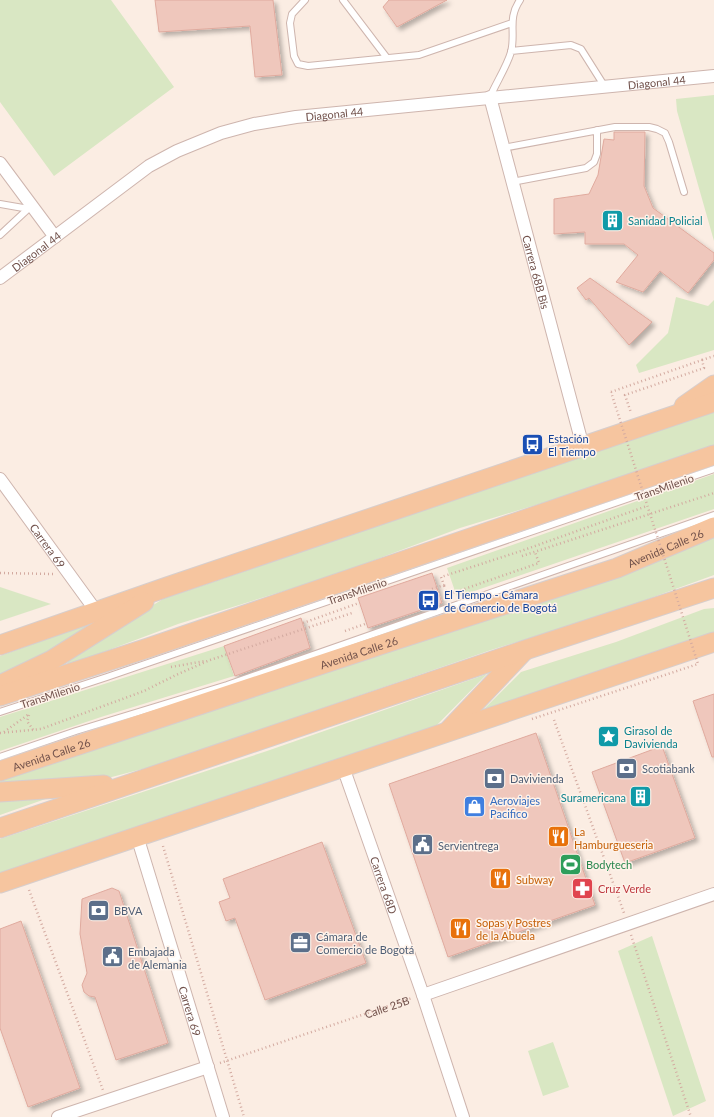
<svg xmlns="http://www.w3.org/2000/svg" width="714" height="1117" viewBox="0 0 714 1117" font-family="Lato,sans-serif">
	<defs>
		<filter id="shadow"><feDropShadow dx="3.5" dy="3.5" stdDeviation="2" flood-color="#0004"/></filter>
	</defs>
	<rect width="100%" height="100%" fill="#fbede3"/>
	<!-- green -->
	<path fill="#d9e7c3" d="M0 0H111L174 87 54 176 0 102Z
		M714 95V241L677 111 676 99Z
		M676 297 708 306 714 300V350L639 373 636 365 668 333Z
		M714 412V445L585 490 460 528 332 576 178 624 69 665 66 659 163 599Z
		M714 474V509L457 597 447 568Z
		M714 536V575L615 611 491 650 320 709 173 761 108 778 0 786V776Z
		M0 587 51 604 0 621Z
		M714 608V635L476 717 521 672 616 642 704 609Z
		M89 624 63 647 0 681V656Z
		M224 646 234 676 101 717 0 751V717Z
		M487 674 435 727 0 873V839L267 751Z
		M54 796 0 815V800Z
		M652 936 706 1101 673 1116 618 951Z
		M553 1042 569 1087 543 1096 528 1051Z"/>
	<!-- building -->
	<path fill="#efc7bc" stroke="#e0aa9e" filter="url(#shadow)" d="M155 0H273L282 75 255 77 250 26 159 32Z
		M389 0H447L397 27 383 7Z
		M614 132H645L644 186 653 208 714 253V260L688 293 660 271 643 292 616 282 638 255 624 244H585V232L554 234V199L589 194 598 175 604 139 614 140Z
		M590 278 652 322 629 345 589 298 586 300 577 288Z
		M432 573 442 603 368 628 358 598Z
		M301 618 310 648 235 676 224 646Z
		M714 694V757H712L693 701Z
		M536 733 595 905 448 957 389 784Z
		M662 746 695 838 625 863 592 772Z
		M322 842 366 963 265 1000 235 918 226 921 219 902 230 898 223 879Z
		M112 888 119 891 168 1043 116 1060 95 997 89 996 84 992 82 985 87 973 80 934 82 899Z
		M21 921 80 1088 28 1107 0 1028V929Z"/>
	<g fill="none" stroke-linecap="round" stroke-linejoin="round">
		<defs>
			<path id="service" d="M305 0 292 14 290 23 294 56 298 64 308 66 419 55 512 23
				M343 0 387 58
				M511 51 571 45 581 49 605 87
				M490 97C496 83 507 66 511 52 516 33 507 19 520 0
				M503 148 615 127H649L657 129 665 133 669 142 684 192
				M512 182 586 168 594 162 597 154V130
				M0 204 29 209
				M0 235 28 209
				M0 712 107 677 714 469
				M0 757 76 731 227 685 714 515"/>
			<g id="minor">
				<path id="s2" d="M490 97 583 447"/>
				<path d="M0 163 55 237"/>
				<path id="s3" d="M0 278 149 166 177 151 221 133 254 124 296 117 714 76"/>
				<path id="s4" d="M0 479 96 611"/>
				<path id="s5" d="M343 767 423 995 463 1117"/>
				<path id="s6" d="M137 836 223 1117"/>
				<path d="M423 995 714 894"/>
				<path d="M58 1117 208 1067"/>
			</g>
			<g id="primary">
				<path d="M684 406 714 385"/>
				<path d="M0 645 167 587 714 402"/>
				<path d="M0 685 52 660 144 602"/>
				<path d="M0 696 148 648 714 455"/>
				<path d="M449 730 523 652"/>
				<path id="s7" d="M0 771 392 641 617 568 714 527"/>
				<path d="M0 792 104 785"/>
				<path d="M0 828 525 650 714 588"/>
				<path d="M0 883 714 642"/>
			</g>
		</defs>
		<!-- service casing -->
		<use href="#service" stroke="#ceb5ae" stroke-width="8"/>
		<!-- minor casing -->
		<use href="#minor" stroke="#ceb5ae" stroke-width="14"/>
		<!-- primary casing -->
		<use href="#primary" stroke="#d7cecd" stroke-width="21"/>
		<!-- path -->
		<g stroke="#d3aaa0" stroke-width="2.5" stroke-dasharray="1 3" stroke-linecap="butt">
			<path d="M702 360 714 356"/>
			<path d="M611 392 702 360 704 368 625 395 631 413"/>
			<path d="M522 556 714 493"/>
			<path d="M0 573 53 574"/>
			<path d="M444 586 447 595 539 563 535 552"/>
			<path d="M432 589 444 585 441 577 521 551 647 506"/>
			<path d="M303 623 359 603"/>
			<path d="M345 631 365 624"/>
			<path d="M171 667 205 661"/>
			<path d="M29 715 27 721 34 731"/>
			<path d="M554 720 624 913"/>
			<path d="M4 732 29 714"/>
			<path d="M0 733 41 729 144 691 176 675 210 660 352 613"/>
			<path d="M163 846 244 1117"/>
			<path d="M29 890 103 1090"/>
			<path d="M631 935 691 1117"/>
			<path id="s1" d="M220 1063 412 998"/>
		</g>
		<!-- service -->
		<use href="#service" stroke="#fff" stroke-width="6"/>
		<!-- minor -->
		<use href="#minor" stroke="#fff" stroke-width="12"/>
		<!-- primary -->
		<use href="#primary" stroke="#f6c59f" stroke-width="19"/>
		<!-- path-bridge -->
		<path stroke="#d3aaa0" stroke-width="2.5" stroke-dasharray="1 3" stroke-linecap="butt" d="M532 719 698 664 611 392"/>
	</g>
	<!-- icons -->
	<defs>
		<symbol id="building-square" viewBox="-11 -11 22 22"><rect x="-9" y="-9" width="18" height="18" rx="4" fill="#0f9aa8" stroke="#fef2e9"/><path d="M-4-6H4V6H1V3H-1V6H-4ZM-2.5-4.3h1.7v1.8h-1.7ZM.8-4.3h1.7v1.8H.8ZM-2.5-1h1.7V.8h-1.7ZM.8-1h1.7V.8H.8Z" fill="#fff"/></symbol>
		<symbol id="bus-square" viewBox="-11 -11 22 22"><rect x="-9" y="-9" width="18" height="18" rx="4" fill="#1a4fb4" stroke="#fef2e9"/><path d="M-5-6H5V4H4V6H2V4H-2V6H-4V4H-5ZM-3.5-4V0h7V-4ZM-3.5 1.2v1.5H-2V1.2ZM2 1.2v1.5H3.5V1.2Z" fill="#fff"/></symbol>
		<symbol id="sight-square" viewBox="-11 -11 22 22"><rect x="-9" y="-9" width="18" height="18" rx="4" fill="#0f9aa8" stroke="#fef2e9"/><path d="M0-6L1.8-2.2L6-1.7L2.9 1.2L3.7 5.4L0 3.3L-3.7 5.4L-2.9 1.2L-6-1.7L-1.8-2.2Z" fill="#fff"/></symbol>
		<symbol id="bank-square" viewBox="-11 -11 22 22"><rect x="-9" y="-9" width="18" height="18" rx="4" fill="#5c6f8a" stroke="#fef2e9"/><path d="M-6-4H6V4H-6ZM0-2.3a2.3 2.3 0 1 0 0 4.6a2.3 2.3 0 1 0 0-4.6Z" fill="#fff"/></symbol>
		<symbol id="shop-square" viewBox="-11 -11 22 22"><rect x="-9" y="-9" width="18" height="18" rx="4" fill="#3f7fe0" stroke="#fef2e9"/><path d="M-5-2.5h2.3a2.7 3.5 0 0 1 5.4 0H5L5.5 6h-11ZM-1.5-2.5h3a1.5 2.3 0 0 0-3 0Z" fill="#fff"/></symbol>
		<symbol id="restaurant-square" viewBox="-11 -11 22 22"><rect x="-9" y="-9" width="18" height="18" rx="4" fill="#e8710a" stroke="#fef2e9"/><path d="M-5-6h1v4h1v-4h1v4h1v-4h1v5L-1.5 .5V6h-2V.5L-5-1ZM5-6V6H3V1.5H1.5Q1.5-4 5-6Z" fill="#fff"/></symbol>
		<symbol id="civic-square" viewBox="-11 -11 22 22"><rect x="-9" y="-9" width="18" height="18" rx="4" fill="#5c6f8a" stroke="#fef2e9"/><path d="M-.6-6.5H3V-4.5H.6V-3L4-1V1h2V6H-6V1h2V-1L-.6-3ZM-1.2 2.5V6h2.4V2.5Z" fill="#fff"/></symbol>
		<symbol id="stadium-square" viewBox="-11 -11 22 22"><rect x="-9" y="-9" width="18" height="18" rx="4" fill="#2e9e5b" stroke="#fef2e9"/><path d="M0-5a6.5 5 0 1 0 0 10a6.5 5 0 1 0 0-10ZM-3.5-1.8h7v3.6h-7Z" fill="#fff"/></symbol>
		<symbol id="pharmacy-square" viewBox="-11 -11 22 22"><rect x="-9" y="-9" width="18" height="18" rx="4" fill="#e0444e" stroke="#fef2e9"/><path d="M-2-6h4v4h4v4h-4v4h-4v-4h-4v-4h4Z" fill="#fff"/></symbol>
		<symbol id="office-square" viewBox="-11 -11 22 22"><rect x="-9" y="-9" width="18" height="18" rx="4" fill="#5c6f8a" stroke="#fef2e9"/><path d="M-6-3h4V-5.5h4V-3h4V5H-6ZM-1-4.5V-3h2v-1.5ZM-6 0V1H6V0Z" fill="#fff"/></symbol>
	</defs>
	<g fill-rule="evenodd">
		<use href="#building-square" x="600" y="208" width="25" height="25"/>
		<use href="#bus-square" x="520" y="432" width="25" height="25"/>
		<use href="#bus-square" x="416" y="588" width="25" height="25"/>
		<use href="#sight-square" x="596" y="724" width="25" height="25"/>
		<use href="#bank-square" x="614" y="756" width="25" height="25"/>
		<use href="#bank-square" x="482" y="766" width="25" height="25"/>
		<use href="#building-square" x="628" y="784" width="25" height="25"/>
		<use href="#shop-square" x="462" y="794" width="25" height="25"/>
		<use href="#restaurant-square" x="546" y="824" width="25" height="25"/>
		<use href="#civic-square" x="410" y="832" width="25" height="25"/>
		<use href="#stadium-square" x="558" y="852" width="25" height="25"/>
		<use href="#restaurant-square" x="488" y="866" width="25" height="25"/>
		<use href="#pharmacy-square" x="570" y="876" width="25" height="25"/>
		<use href="#bank-square" x="86" y="898" width="25" height="25"/>
		<use href="#restaurant-square" x="448" y="916" width="25" height="25"/>
		<use href="#office-square" x="288" y="930" width="25" height="25"/>
		<use href="#civic-square" x="100" y="944" width="25" height="25"/>
	</g>
	<g text-anchor="middle" dominant-baseline="central" stroke-width="3" stroke-linejoin="round" paint-order="stroke">
		<!-- street labels -->
		<g font-size="11" fill="#71514b" stroke="#fef2e9">
			<text stroke="none"><textPath href="#s3" startOffset="705">Diagonal 44</textPath></text>
			<text stroke="none"><textPath href="#s3" startOffset="381">Diagonal 44</textPath></text>
			<text stroke="none"><textPath href="#s3" startOffset="45">Diagonal 44</textPath></text>
			<text stroke="none"><textPath href="#s2" startOffset="181">Carrera 68B Bis</textPath></text>
			<text transform="translate(664 487) rotate(-19)">TransMilenio</text>
			<text stroke="none"><textPath href="#s4" startOffset="82">Carrera 69</textPath></text>
			<text stroke="none"><textPath href="#s7" startOffset="702">Avenida Calle 26</textPath></text>
			<text transform="translate(357 591) rotate(-19)">TransMilenio</text>
			<text stroke="none"><textPath href="#s7" startOffset="378">Avenida Calle 26</textPath></text>
			<text transform="translate(50 695) rotate(-18)">TransMilenio</text>
			<text stroke="none"><textPath href="#s7" startOffset="54">Avenida Calle 26</textPath></text>
			<text stroke="none"><textPath href="#s5" startOffset="125">Carrera 68D</textPath></text>
			<text stroke="none"><textPath href="#s1" startOffset="176">Calle 25B</textPath></text>
			<text stroke="none"><textPath href="#s6" startOffset="183">Carrera 69</textPath></text>
		</g>
		<!-- culture labels -->
		<g font-size="11" fill="#0d838f" stroke="#fef2e9" text-anchor="start">
			<text x="628" y="220">Sanidad Policial</text>
			<text x="624" y="730">Girasol de<tspan x="624" dy="13">Davivienda</tspan></text>
			<text x="626" y="797" text-anchor="end">Suramericana</text>
		</g>
		<!-- transit labels -->
		<g font-size="11" fill="#164399" stroke="#fef2e9" text-anchor="start">
			<text x="548" y="438">Estación<tspan x="548" dy="13">El Tiempo</tspan></text>
			<text x="444" y="594">El Tiempo - Cámara<tspan x="444" dy="13">de Comercio de Bogotá</tspan></text>
		</g>
		<!-- service labels -->
		<g font-size="11" fill="#4e5e75" stroke="#fef2e9" text-anchor="start">
			<text x="642" y="768">Scotiabank</text>
			<text x="510" y="778">Davivienda</text>
			<text x="438" y="845">Servientrega</text>
			<text x="114" y="910">BBVA</text>
			<text x="316" y="936">Cámara de<tspan x="316" dy="13">Comercio de Bogotá</tspan></text>
			<text x="128" y="951">Embajada<tspan x="128" dy="13">de Alemania</tspan></text>
		</g>
		<!-- shop labels -->
		<g font-size="11" fill="#366cbe" stroke="#fef2e9" text-anchor="start">
			<text x="490" y="800">Aeroviajes<tspan x="490" dy="13">Pacifico</tspan></text>
		</g>
		<!-- food labels -->
		<g font-size="11" fill="#c56008" stroke="#fef2e9" text-anchor="start">
			<text x="574" y="831">La<tspan x="574" dy="13">Hamburgueseria</tspan></text>
			<text x="516" y="879">Subway</text>
			<text x="476" y="922">Sopas y Postres<tspan x="476" dy="13">de la Abuela</tspan></text>
		</g>
		<!-- leisure labels -->
		<g font-size="11" fill="#27864d" stroke="#fef2e9" text-anchor="start">
			<text x="586" y="864">Bodytech</text>
		</g>
		<!-- health labels -->
		<g font-size="11" fill="#be3a42" stroke="#fef2e9" text-anchor="start">
			<text x="598" y="888">Cruz Verde</text>
		</g>
	</g>
</svg>
